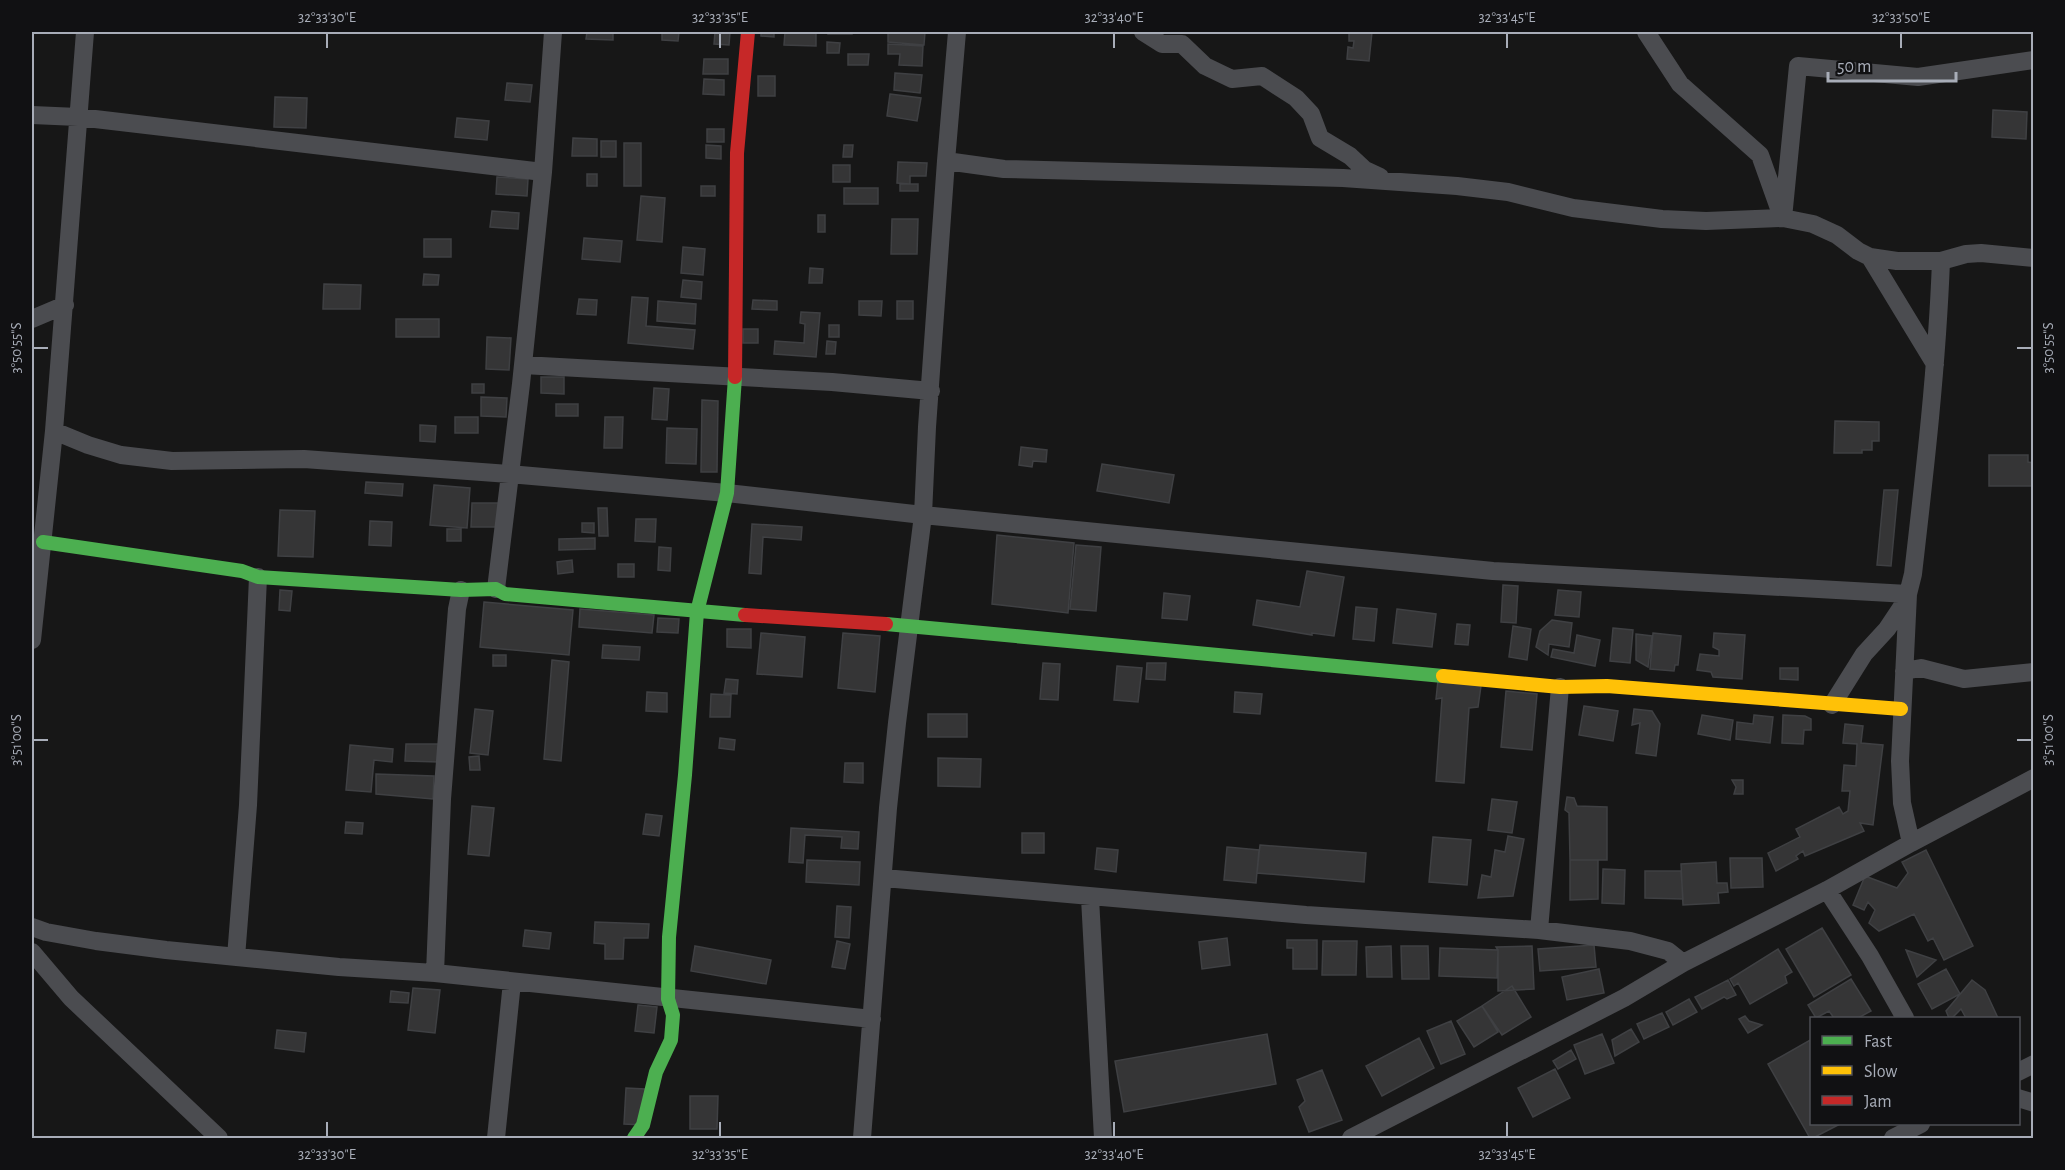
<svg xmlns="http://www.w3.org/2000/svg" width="2065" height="1170" viewBox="0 0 2065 1170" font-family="'Alegreya Sans',sans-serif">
	<rect width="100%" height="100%" fill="#171717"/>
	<!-- building -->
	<path fill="#353536" stroke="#3f4043" stroke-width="1.5" d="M587 32H613V40L586 39Z
		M662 32H679L678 41 662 40Z
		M715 32H730L729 45 714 44Z
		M761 32H774V37L761 36Z
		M785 32H816V46L784 45Z
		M828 32H852V34H828Z
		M888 32H925L924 45 888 42Z
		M1349 32H1372L1369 61 1347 59 1348 47 1353 48 1354 41H1349Z
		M827 42 840 43 839 53H827Z
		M888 44 923 46 922 66 899 65 900 54H888Z
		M848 54H869L868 65H848Z
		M704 59H728V74H703Z
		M895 73 922 75 920 93 894 90Z
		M758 76H775V96H758Z
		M704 79 724 80V95L703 94Z
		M507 83 532 85 530 102 505 100Z
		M890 94 921 98 917 121 887 116Z
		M275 97 307 98 306 128 274 127Z
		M1993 110 2027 112 2026 139 1992 137Z
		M457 118 489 121 487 140 455 137Z
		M707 129H724V142H707Z
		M573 138 597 139V156H572Z
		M601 141H616V157H601Z
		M624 143H641V186H624Z
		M706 145 721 146V159L706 158Z
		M844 145H853L852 157H843Z
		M898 162 927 163 926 176H910V184L897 183Z
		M833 165H850V182H833Z
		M587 174H597V186H587Z
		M497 177 528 179 527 196 496 194Z
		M900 184H918V191H900Z
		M701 186H715V196H701Z
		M844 188H878V204H844Z
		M641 196 665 198 662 242 637 240Z
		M492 211 519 213 518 229 490 227Z
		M818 215H825V232H818Z
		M892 219H918L917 254H891Z
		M584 238 622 241 620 262 582 259Z
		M424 239H451V257H424Z
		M683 247 705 249 703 275 681 273Z
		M810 268 823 269 822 283H809Z
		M424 274 439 275 438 285H423Z
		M683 280 702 282 701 299 681 297Z
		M324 284 361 285 360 309H323Z
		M632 297 648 298 646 326 695 330 693 349 628 343Z
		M579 299 597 300 596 315 577 314Z
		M753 300 777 301V310L752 309Z
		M658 301 696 304 695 324 657 321Z
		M859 301H882L881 316 859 315Z
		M897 301H913V319H897Z
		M801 312 820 313 816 357 774 354 775 341 804 343 805 324 800 323Z
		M396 319H439V337H396Z
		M829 325H839V337H829Z
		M743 329H758V343H743Z
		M487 337 511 338 509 370 486 369Z
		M827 341 836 342 835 354H826Z
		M541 377H564V394L541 393Z
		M472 384H484V393H472Z
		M654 388 669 389 667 420 652 419Z
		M481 397 507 398 506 417 481 416Z
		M702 400 718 401 717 472H701Z
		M556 404H578V416H556Z
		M455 417H478V433H455Z
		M605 417H623L622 448H604Z
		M1835 421 1879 422V441H1872V450H1862V453H1834Z
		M420 425 436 426 435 442 420 441Z
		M667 428 697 429 696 464 666 463Z
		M1021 447 1047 450 1046 462 1033 461 1032 467 1019 465Z
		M1989 455H2028V462L2034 463V486H1989Z
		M1102 464 1174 475 1169 503 1097 491Z
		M366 482 403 484 402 496 365 493Z
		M434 485 470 488 467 528 430 525Z
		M1884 490H1898L1891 566 1877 565Z
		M472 503H499L498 527H471Z
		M598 508H607L608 536H599Z
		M280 510 315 511 313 557 278 556Z
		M636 519H656L655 542 635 541Z
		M370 521 392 522 391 546 369 545Z
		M582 523H594V533L582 532Z
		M752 524 802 527 801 540 763 537 761 574 749 573Z
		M447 529H461V541H447Z
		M997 535 1074 543 1068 613 992 604Z
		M595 538V549L559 550V539Z
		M1076 545 1101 547 1096 611 1070 609Z
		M659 547 671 548 670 571 658 570Z
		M572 560 573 572 558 574 557 562Z
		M618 564H634V577H618Z
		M1307 571 1344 577 1334 636 1312 633V635L1253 625 1257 600 1300 607Z
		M1503 585 1518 586 1516 623 1501 622Z
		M280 590 292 591 290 611 279 610Z
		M1558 590 1581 592 1579 617 1555 615Z
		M1164 593 1190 596 1187 620 1162 618Z
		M484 602 573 610 569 655 480 647Z
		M1356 607 1377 609 1374 641 1353 639Z
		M580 609 654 615 652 633 579 627Z
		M1397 609 1436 614 1432 647 1393 643Z
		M658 618 679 619 678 633 657 632Z
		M1552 620 1572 623 1569 647 1549 644 1548 655 1536 647 1540 631Z
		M1457 624 1470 625 1468 645 1455 644Z
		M1513 626 1531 629 1527 660 1509 657Z
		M1613 628 1633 630 1630 663 1610 661Z
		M727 629H751V648L727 647Z
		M761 633 805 637 802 677 757 674Z
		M843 633 880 636 875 692 838 688Z
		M1653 633 1681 636 1678 665H1675L1674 671 1650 669Z
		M1714 633 1745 635 1742 679 1713 677 1711 672 1697 670 1700 654 1719 656V650L1713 647Z
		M1636 634 1652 636 1648 667 1636 660Z
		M1577 635 1600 640 1595 666 1551 657 1553 649 1574 653Z
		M603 645 640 647 639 660 602 658Z
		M493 655H506V666H493Z
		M552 660 569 662 561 761 544 759Z
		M1043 663 1060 664 1058 700 1040 699Z
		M1147 663H1166L1165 680 1146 679Z
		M1117 666 1142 668 1138 702 1114 700Z
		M1780 668H1798V680L1780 679Z
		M726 679 738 680 737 694 724 693Z
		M1438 680 1481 686 1478 707 1469 708 1464 783 1436 781 1442 698 1436 699Z
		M1506 691 1537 694 1532 750 1501 747Z
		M647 692 667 693V712L646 711Z
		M1235 692 1262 694 1260 714 1234 712Z
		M711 694 731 695 730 717H710Z
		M1584 706 1618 711 1613 741 1579 735Z
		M475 709 493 711 488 755 470 753Z
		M1634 709 1652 711 1660 724 1656 756 1636 753 1640 723 1632 725Z
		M928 714H967V737H928Z
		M1702 715 1733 720 1730 740 1698 734Z
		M1754 715 1773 717 1770 743 1736 739 1737 722 1753 724Z
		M1783 715 1805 716 1811 719V730H1804L1803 744 1782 743Z
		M1845 724 1863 726 1861 743 1883 745 1873 825 1860 823 1864 831 1805 856 1803 851 1796 856 1798 859 1776 871 1768 853 1800 837 1796 829 1839 807 1843 814 1848 811 1850 791H1842L1844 765 1856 766 1857 744 1843 743Z
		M720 738 735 740 734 750 719 748Z
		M406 744H439V762L405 761Z
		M350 745 393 749 392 762 374 760 371 792 346 790Z
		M479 756 480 770H470L469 757Z
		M938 758 981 759 980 787 938 786Z
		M845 763H863V783L844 782Z
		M376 774 434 776 433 799 376 794Z
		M1732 780H1743V794H1734L1736 787Z
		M1567 797 1574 798 1577 806 1607 807V860H1570L1569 813 1565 810Z
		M1492 799 1517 802 1512 833 1488 830Z
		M472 806 494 808 489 856 468 854Z
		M646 814 662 816 659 836 643 834Z
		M346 822 363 823 362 834 345 833Z
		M791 828 859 832 858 849 841 848 842 837 805 835 803 863 789 862Z
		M1022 833H1044V853H1022Z
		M1508 836 1524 839 1513 896 1478 898 1482 875 1491 877 1495 850 1505 852Z
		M1433 837 1471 840 1467 885 1429 882Z
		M1260 845 1366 853 1364 882 1257 873Z
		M1227 847 1259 850 1256 883 1224 880Z
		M1097 848 1118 850 1116 872 1095 869Z
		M1926 850 1973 946 1944 960 1933 938 1928 941 1914 914 1879 931 1869 923 1875 910 1868 902 1864 910 1853 905 1865 876 1897 888 1908 873 1902 862Z
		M1730 858H1762L1763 887 1731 888Z
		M807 860 860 862 859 885 806 882Z
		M1570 860H1598V899L1570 900Z
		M1716 862 1717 883H1727L1728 892 1718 893 1719 903 1683 905 1681 864Z
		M1603 869 1625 870 1624 904 1602 903Z
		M1645 871H1681L1683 899 1645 898Z
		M837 906 851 907 849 938 835 937Z
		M595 922 649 924 648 938H624L623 959H605V944L594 943Z
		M1822 928 1851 975 1814 997 1786 949Z
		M525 930 551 933 549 949 523 946Z
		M1227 938 1230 965 1202 969 1199 942Z
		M1287 940H1317V969H1293V948H1287Z
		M837 941 850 944 845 969 832 967Z
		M1323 941H1357L1356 975H1322Z
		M1594 945 1596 967 1540 971 1538 949Z
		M695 946 771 960 766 984 691 971Z
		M1391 946 1392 977H1367L1366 947Z
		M1401 946H1428L1429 979H1402Z
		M1532 946 1534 989 1498 991V950L1496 947Z
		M1440 948 1498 950 1497 978 1439 976Z
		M1778 949 1792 972 1785 976 1787 983 1750 1004 1738 983 1734 986 1730 979Z
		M1906 950 1936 960 1917 977Z
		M1599 969 1604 993 1567 1000 1562 977Z
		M1946 969 1960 994 1932 1009 1918 984Z
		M1851 979 1871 1011 1858 1018H1834L1829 1011 1816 1018 1808 1005Z
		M1728 980 1736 995 1727 999 1724 997 1702 1009 1695 997Z
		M1972 980 1985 990 1998 1018H1966L1961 1009 1952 1018H1949L1946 1011Z
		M1512 986 1531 1017 1502 1035 1482 1006Z
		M413 988 440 990 435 1033 408 1030Z
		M391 991 409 993 408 1003 390 1002Z
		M1689 999 1697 1012 1673 1025 1666 1012Z
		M638 1005 657 1007 654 1033 635 1031Z
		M1482 1006 1498 1032 1474 1047 1457 1021Z
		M1662 1013 1669 1027 1644 1039 1637 1024Z
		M1745 1016 1749 1021 1762 1025 1748 1033 1739 1019Z
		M1451 1021 1465 1054 1441 1064 1427 1031Z
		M1631 1029 1639 1042 1615 1056 1612 1040Z
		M277 1030 306 1033 304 1052 275 1048Z
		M1267 1034 1276 1084 1124 1112 1115 1061Z
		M1602 1034 1614 1063 1585 1074 1574 1045Z
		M1419 1038 1434 1068 1382 1096 1366 1066Z
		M1812 1039V1124H1840L1813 1138H1810L1768 1064Z
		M1571 1050 1576 1059 1558 1069 1553 1061Z
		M1555 1069 1570 1098 1533 1117 1518 1088Z
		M1322 1070 1342 1120 1309 1132 1299 1107 1305 1101 1297 1080Z
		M626 1088 645 1089 643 1125 624 1124Z
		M690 1096H718L717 1129H690Z"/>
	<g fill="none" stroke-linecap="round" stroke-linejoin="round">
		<!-- street -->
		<path stroke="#4b4c50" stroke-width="18" d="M1143 32 1162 44H1182L1205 66 1232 79 1262 76 1296 98 1311 114 1320 138 1350 156 1365 170 1380 177
			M1646 32 1680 84 1760 155 1781 214
			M32 115 78 117 543 172
			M946 161 1004 169 1343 178 1457 186 1508 192 1573 208 1662 219 1706 221 1783 218 1813 224 1837 235 1858 251 1870 257 1897 261H1941L1966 254 1981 253 2034 258
			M1783 218 1798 66 1918 77 2034 60
			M1870 257 1935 364
			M32 319 65 305
			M523 365 832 382 931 391
			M54 431 88 445 121 455 172 461 304 459 509 474 727 493 923 515 1493 571 1908 594
			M496 589 521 384 543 172 553 32
			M32 640 54 431 85 32
			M1904 671 1921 668 1964 679 2034 672
			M1832 705 1864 654 1887 629 1907 599
			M1911 843 1902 803 1900 761 1908 594 1913 574C1925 470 1937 366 1941 261
			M884 878 1306 915 1539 930 1630 941 1668 951 1683 963
			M1827 890 1870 956 1905 1018
			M1090 898 1103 1138
			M32 927 46 932 96 941 166 950 339 967 435 973 872 1019
			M1539 930 1560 687
			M32 952 71 998 219 1138
			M236 957 248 805 258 577
			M435 973 442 799 457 609 461 590
			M2018 1072 2034 1064
			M2018 1098 2034 1103
			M496 1138 512 982
			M862 1138 888 808 897 723 923 515 927 427 946 161 957 32
			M1351 1138 1624 998 1683 963 1827 890 1911 843 2034 778
			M1893 1138 1921 1124"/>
		<!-- fast -->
		<path stroke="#4caf50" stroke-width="14" d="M43 542 242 571 258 577 461 590 496 589 505 594 745 615
			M886 624 1443 676
			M634 1138 643 1125 656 1072 671 1040 673 1015 668 999 669 937 685 775 697 612 727 493 735 377"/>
		<!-- slow -->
		<path stroke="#ffc107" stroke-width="14" d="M1443 676 1560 687 1607 686 1901 709"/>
		<!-- jam -->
		<path stroke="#c62828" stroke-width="14" d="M735 377 737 153 748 32
			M745 615 886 624"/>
	</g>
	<!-- ticks -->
	<path fill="none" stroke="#a8adb8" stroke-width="2" d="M327 33V48M720 33V48M1114 33V48M1507 33V48M1901 33V48M33 348H48M2017 348H2032M33 740H48M2017 740H2032M327 1122V1137M720 1122V1137M1114 1122V1137M1507 1122V1137"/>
	<!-- border -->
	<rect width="2065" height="1170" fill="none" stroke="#111113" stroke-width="66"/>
	<!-- legend -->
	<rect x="1810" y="1017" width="210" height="108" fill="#111113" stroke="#4d4f55" stroke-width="1.5"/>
	<rect x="1822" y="1036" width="30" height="9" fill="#4caf50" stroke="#4d4f55" stroke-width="1.5"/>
	<text x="1864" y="1047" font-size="18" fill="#a8adb8">Fast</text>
	<rect x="1822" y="1066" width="30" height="9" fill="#ffc107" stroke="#4d4f55" stroke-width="1.5"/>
	<text x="1864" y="1077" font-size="18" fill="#a8adb8">Slow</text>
	<rect x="1822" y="1096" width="30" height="9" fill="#c62828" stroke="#4d4f55" stroke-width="1.5"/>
	<text x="1864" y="1107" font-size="18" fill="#a8adb8">Jam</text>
	<!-- scale -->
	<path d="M1828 72v9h128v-9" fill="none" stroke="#a8adb8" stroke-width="3"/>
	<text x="1837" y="72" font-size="18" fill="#a8adb8" stroke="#111113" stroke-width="4.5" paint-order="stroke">50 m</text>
	<rect x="33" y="33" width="1999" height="1104" fill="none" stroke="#a8adb8" stroke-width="2"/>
	<g font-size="15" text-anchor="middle" fill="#a8adb8">
		<text x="327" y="22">32°33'30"E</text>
		<text x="720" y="22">32°33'35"E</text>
		<text x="1114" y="22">32°33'40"E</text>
		<text x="1507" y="22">32°33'45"E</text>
		<text x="1901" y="22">32°33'50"E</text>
		<text transform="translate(16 348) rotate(-90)" y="5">3°50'55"S</text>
		<text transform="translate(2048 348) rotate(-90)" y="5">3°50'55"S</text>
		<text transform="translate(16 740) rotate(-90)" y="5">3°51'00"S</text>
		<text transform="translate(2048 740) rotate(-90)" y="5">3°51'00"S</text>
		<text x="327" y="1159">32°33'30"E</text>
		<text x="720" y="1159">32°33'35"E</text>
		<text x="1114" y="1159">32°33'40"E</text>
		<text x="1507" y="1159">32°33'45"E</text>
	</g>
</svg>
